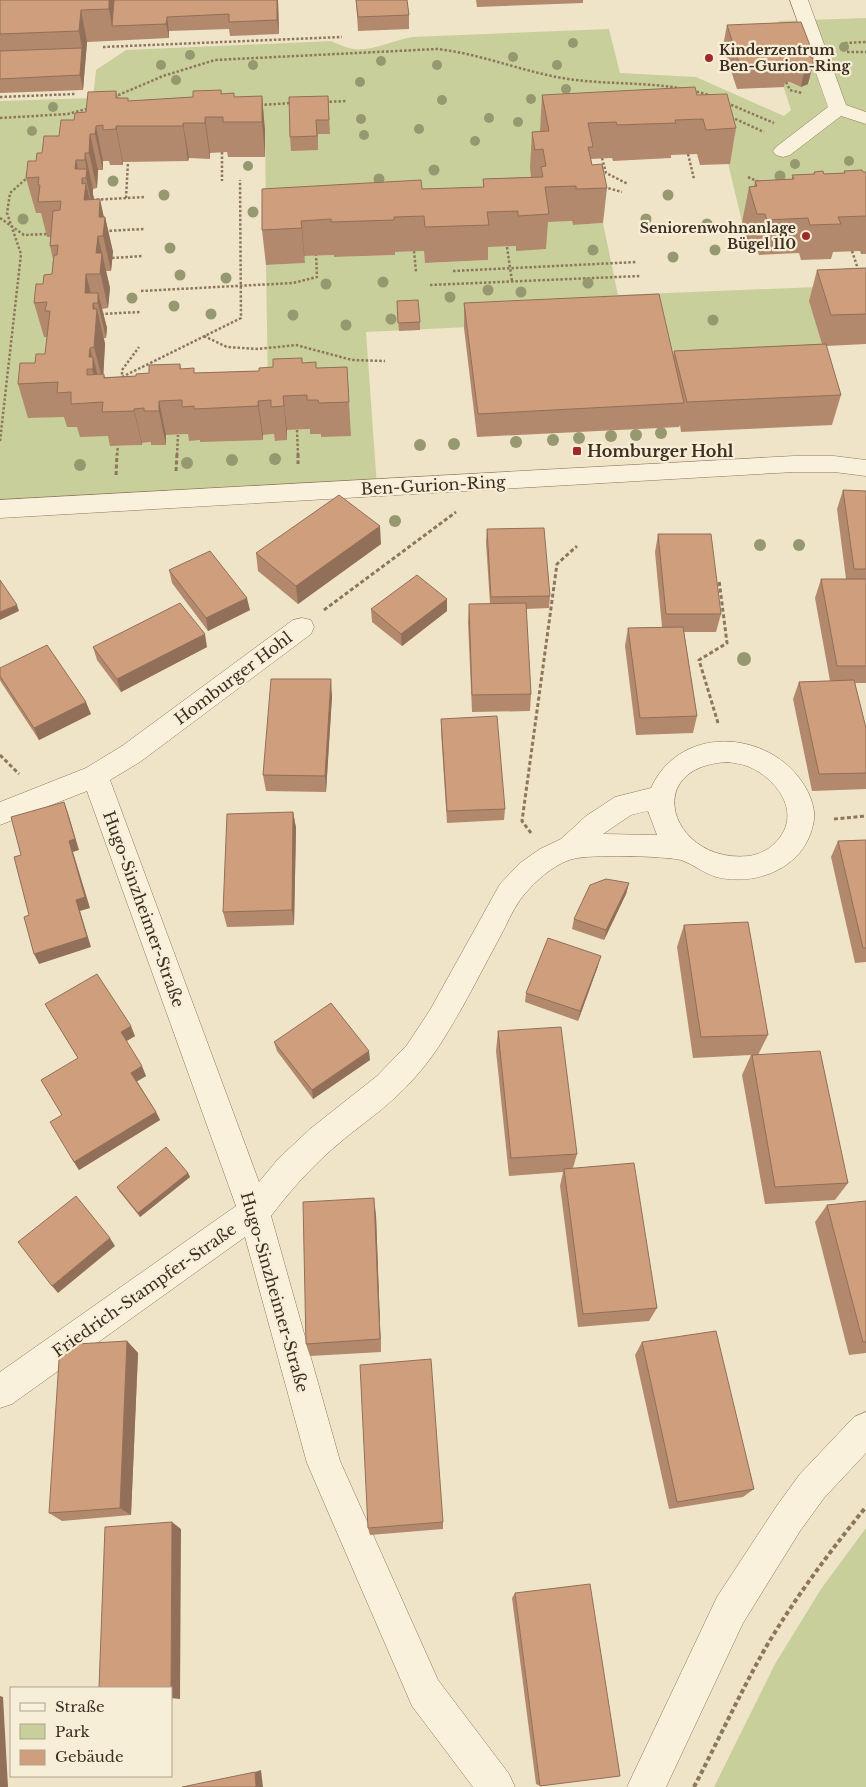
<svg xmlns="http://www.w3.org/2000/svg" width="866" height="1787" viewBox="0 0 866 1787" font-family="'Libre Baskerville',serif">
	<rect width="100%" height="100%" fill="#f0e4c8"/>
	<!-- green -->
	<path fill="#c9cf9b" d="M866 18V207L742 222 720 130 606 126 483 222 422 224 421 216 266 224 265 131 123 134 48 213 70 236 56 337 29 418 67 416 81 426 111 436V446L141 445 142 443 151 442 166 435 189 434 200 440 263 439V435L275 434V441L287 440V430L310 429 321 434 351 436 268 394 266 265 304 263V256L334 255V257L395 255V252L424 251 426 263 488 260 486 247 516 246V250L542 222 572 221 573 225 603 223 618 295 866 285 823 346 669 381 655 318 366 332 377 487 0 509V101L93 98 96 70 126 50 331 41C338 44 346 48 354 49 368 52 396 40 412 37L609 29 620 73 696 77 784 116 791 110 782 82H790L801 87 808 84 810 82 781 30 779 21Z
		M866 1528V1787H714L775 1664 821 1589Z"/>
	<g fill="none" stroke-linecap="round" stroke-linejoin="round">
		<defs>
			<path id="street" d="M790 0H808L846 105 866 112V124L841 116 790 155 783 157 776 155 773 151 776 147 828 107Z
				M794 456H834L866 460V476L834 472H794L0 518V500Z
				M302 618 311 620 314 627 311 634 140 762 110 780 259 1182 278 1159 310 1129 377 1076 407 1045 430 1010 500 884 520 863 540 849 561 839 586 816 615 797 651 788C681 721 777 730 808 792 813 803 816 813 813 825 804 868 756 887 716 877 703 873 693 864 681 860 664 856 590 854 573 859 553 864 532 884 520 900 512 911 507 924 501 935 484 966 468 999 449 1030 435 1054 419 1075 398 1095 377 1115 352 1131 330 1151 308 1171 289 1192 271 1216L340 1461 438 1680 509 1774 515 1787H473L412 1706 307 1463 245 1237 12 1404 0 1408V1372L236 1206 87 791 0 825V802L86 768 122 746 293 620ZM728 762C734 763 741 764 747 766 777 778 804 814 775 843 768 850 760 854 749 856 671 864 639 766 728 762ZM648 811 657 835 603 834 631 815Z
				M866 1412V1453L824 1498 800 1531 743 1623 666 1787H627L717 1597 776 1507 800 1474 854 1417Z"/>
		</defs>
		<!-- street casing -->
		<use href="#street" stroke="#8d765c" stroke-width="1"/>
		<!-- path-far2 -->
		<path stroke="#8d765c" stroke-width="2.5" stroke-dasharray="2.5 2" stroke-linecap="butt" d="M845 43 866 42
			M103 47 342 37
			M847 52H866
			M786 82 790 90 802 93
			M0 97 75 94
			M114 97 163 76 215 60 437 49C482 54 523 72 568 79 617 86 664 80 712 96
			M325 102 347 101
			M727 103 774 123
			M260 105 291 103
			M731 117 764 132
			M0 118 68 114 90 108
			M222 152V181
			M688 154 694 179
			M602 158 606 173 628 184
			M748 177 759 182
			M604 187 622 192
			M126 198 128 162
			M92 200 146 197
			M0 218 24 235 48 234
			M105 231 144 229
			M507 247 512 281
			M414 251 416 272
			M852 251 859 272
			M112 258 143 256
			M453 271 637 262
			M430 285 640 276
			M141 291 293 283 317 277 316 255
			M101 314 140 312
			M204 336 227 347 258 349 296 345 352 360 385 361
			M122 377 241 318 240 180
			M122 379V370L139 347
			M297 430 298 455
			M0 441 21 254 7 213 10 193 28 177
			M117 455 118 446
			M177 455 178 435"/>
		<!-- path-far1 -->
		<path stroke="#8d765c" stroke-width="3" stroke-dasharray="4 2.5" stroke-linecap="butt" d="M298 454V464
			M176 471 177 454
			M116 475 117 454
			M324 610 456 512
			M718 723 699 660 727 643 719 580
			M0 755 19 774
			M834 819 866 816
			M531 833 522 821 557 564 577 546"/>
		<!-- path -->
		<path stroke="#8d765c" stroke-width="4" stroke-dasharray="4.5 3" stroke-linecap="butt" d="M694 1787C718 1741 740 1693 766 1647 795 1598 830 1551 866 1507"/>
		<!-- street -->
		<use href="#street" fill="#faf1dc" fill-rule="evenodd"/>
	</g>
	<!-- trees -->
	<g fill="#96986f">
		<circle cx="573" cy="43" r="5"/>
		<circle cx="844" cy="47" r="5"/>
		<circle cx="190" cy="55" r="5"/>
		<circle cx="513" cy="57" r="5"/>
		<circle cx="381" cy="61" r="5"/>
		<circle cx="161" cy="65" r="5"/>
		<circle cx="253" cy="65" r="5"/>
		<circle cx="437" cy="65" r="5"/>
		<circle cx="557" cy="65" r="5"/>
		<circle cx="176" cy="80" r="5"/>
		<circle cx="360" cy="82" r="5"/>
		<circle cx="566" cy="89" r="5"/>
		<circle cx="531" cy="99" r="5"/>
		<circle cx="442" cy="100" r="5"/>
		<circle cx="53" cy="107" r="5"/>
		<circle cx="489" cy="118" r="5"/>
		<circle cx="361" cy="119" r="5"/>
		<circle cx="518" cy="122" r="5"/>
		<circle cx="419" cy="129" r="5"/>
		<circle cx="32" cy="131" r="5"/>
		<circle cx="364" cy="135" r="5"/>
		<circle cx="475" cy="141" r="5"/>
		<circle cx="849" cy="161" r="5"/>
		<circle cx="795" cy="164" r="5"/>
		<circle cx="248" cy="166" r="5"/>
		<circle cx="434" cy="170" r="5.5"/>
		<circle cx="780" cy="176" r="5.5"/>
		<circle cx="379" cy="179" r="5.5"/>
		<circle cx="113" cy="181" r="5.5"/>
		<circle cx="164" cy="195" r="5.5"/>
		<circle cx="668" cy="195" r="5.5"/>
		<circle cx="253" cy="212" r="5.5"/>
		<circle cx="23" cy="219" r="5.5"/>
		<circle cx="646" cy="219" r="5.5"/>
		<circle cx="707" cy="224" r="5.5"/>
		<circle cx="170" cy="248" r="5.5"/>
		<circle cx="593" cy="250" r="5.5"/>
		<circle cx="715" cy="250" r="5.5"/>
		<circle cx="673" cy="257" r="5.5"/>
		<circle cx="180" cy="275" r="5.5"/>
		<circle cx="226" cy="278" r="5.5"/>
		<circle cx="383" cy="282" r="5.5"/>
		<circle cx="588" cy="283" r="5.5"/>
		<circle cx="326" cy="284" r="5.5"/>
		<circle cx="488" cy="290" r="5.5"/>
		<circle cx="521" cy="292" r="5.5"/>
		<circle cx="450" cy="297" r="5.5"/>
		<circle cx="132" cy="298" r="5.5"/>
		<circle cx="174" cy="306" r="5.5"/>
		<circle cx="211" cy="314" r="5.5"/>
		<circle cx="293" cy="315" r="5.5"/>
		<circle cx="391" cy="319" r="5.5"/>
		<circle cx="713" cy="320" r="5.5"/>
		<circle cx="346" cy="325" r="5.5"/>
		<circle cx="661" cy="433" r="6"/>
		<circle cx="636" cy="435" r="6"/>
		<circle cx="611" cy="436" r="6"/>
		<circle cx="579" cy="438" r="6"/>
		<circle cx="553" cy="440" r="6"/>
		<circle cx="516" cy="442" r="6"/>
		<circle cx="454" cy="444" r="6"/>
		<circle cx="420" cy="445" r="6"/>
		<circle cx="275" cy="459" r="6"/>
		<circle cx="232" cy="460" r="6"/>
		<circle cx="187" cy="463" r="6"/>
		<circle cx="80" cy="465" r="6"/>
		<circle cx="395" cy="521" r="6"/>
		<circle cx="760" cy="545" r="6"/>
		<circle cx="799" cy="545" r="6"/>
		<circle cx="744" cy="659" r="7"/>
	</g>
	<!-- wall -->
	<path fill="#b2896c" d="M0 0H287H278L279 34 230 36 229 29 169 31V38L87 42 83 90 0 93Z
		M356 0H407L409 15V29L358 31Z
		M476 0H583V3L477 7Z
		M727 25 814 56 813 64 808 84 801 87 790 82H785L784 87 737 89 723 46Z
		M221 90 222 94 234 93V97L262 96 265 131V157H228L227 152 210 153V159L189 158 188 161 123 162V165H110L109 161H103V170H98L97 188 93 189V194L94 200 104 217H105L113 252 111 271H106L110 288 108 308 102 309 107 328 106 338H104L105 344 103 374 105 377 136 376 149 373 180 364 181 369 195 373 259 371 273 367 302 363 316 368 347 367 351 436 321 437V434H310V429L287 430V440L275 441 274 434 263 435V440L200 442V440L189 441 188 434 166 435V445H151V442L142 443V445L110 446 108 436 80 437 77 427H67L64 417 28 418 18 384 35 363 45 354 47 337H44L34 303 43 284 52 274 53 259 50 246 51 237H47L41 213H36L26 178 36 161 42 153 59 136 74 120 86 112 116 91 118 98 128 101 193 97Z
		M542 95H697L736 128 730 164 700 165 697 154 671 155V158L613 161 612 158 591 159 592 165 607 188 603 223 573 225 572 221 548 222 546 249 516 251V246L488 247V260L425 263 424 251 395 252V255L334 257V255L304 256 305 263 266 265 262 230 422 189 483 187V179L531 177 530 167 532 132 540 131Z
		M328 96 330 134H318V150L291 151 290 137Z
		M844 171 866 172V254H861L860 251 833 252 831 259 801 260 799 253 759 255 757 249 749 250 742 222 749 187 754 186 755 181 792 179V175L814 174V172L824 174 844 173Z
		M866 268V344L826 346 841 395 832 425 681 432 680 425 679 427 477 437 464 328V303L673 357 674 351 822 344 809 301 817 270Z
		M397 301 420 322V330L399 331Z
		M843 490 866 491V683H855L866 728V789L812 791 793 699 799 682 830 681 815 598 821 579H846L837 509Z
		M487 529 550 596 549 608 526 609 531 694 530 711 472 712 468 622 469 604H490L486 542Z
		M658 534 721 614 716 632H684L697 716 693 733 636 735 625 646 628 628 662 627 655 552Z
		M381 544 298 604 258 571 256 553Z
		M169 570 250 610 208 631 172 583Z
		M447 599V611L402 646 372 622 371 609Z
		M93 647H207L121 692 97 660Z
		M0 668 91 714 39 740 1 682 0 680Z
		M332 696 326 792 266 791 263 775Z
		M441 719 505 809 504 820 447 823 441 731Z
		M293 812 296 828 294 925 227 927 223 912Z
		M866 840V962L855 963 831 857 838 841Z
		M629 883 626 894 604 940 572 929 574 919Z
		M684 925 768 1035 758 1055 848 1183 835 1200 765 1204 742 1075 751 1055 693 1058 677 947Z
		M598 966 578 1021 525 1002 526 993Z
		M45 1004 135 1036 126 1041 146 1076 137 1081 156 1112 160 1120 79 1170 74 1162 62 1115 78 1058Z
		M498 1031 577 1154 573 1168 657 1308 649 1321 578 1327 560 1186 563 1172 509 1176 496 1051Z
		M274 1042 370 1060 313 1099 277 1051Z
		M188 1173 190 1177 140 1217 119 1191 117 1187Z
		M866 1201V1353L849 1355 815 1222 827 1205Z
		M376 1215 381 1352 310 1356 306 1344Z
		M127 1341 138 1353 131 1515 62 1521 49 1513Z
		M642 1342 754 1489 743 1497 669 1509 635 1355Z
		M443 1522V1529L370 1535 368 1528Z
		M515 1593 540 1786 536 1784 512 1598Z"/>
	<!-- shaded-wall -->
	<path fill="#916f58" d="M109 0H114L112 26 109 9Z
		M277 0H278L279 34 277 20Z
		M81 10 87 42 83 90 80 75 82 48 79 31Z
		M167 17 169 31V38L166 24Z
		M813 64 808 84 801 87 805 67Z
		M262 96 265 131V157L262 122Z
		M205 117 210 153V159L205 123Z
		M183 123 189 158 188 161 183 126Z
		M96 126 103 161V170L95 134Z
		M116 126 123 162V165L116 129Z
		M90 134 98 170 97 188 89 153Z
		M85 153 93 189V194L95 204 94 214 86 178 87 170 85 160Z
		M76 160 84 195 75 169Z
		M82 178 85 191 86 183 94 219 84 200 82 184Z
		M100 199 105 222V217L113 252 111 271 99 217Z
		M301 221 304 256 305 263 302 228Z
		M98 236 110 288 108 308 96 253Z
		M86 274 97 317V309L105 344 103 382 94 347 85 293Z
		M98 293 107 328 106 338 98 303Z
		M90 348 93 360V357L102 391 101 403 89 357Z
		M283 396 287 430V440L284 406Z
		M159 401 166 435V445L159 411Z
		M258 401 263 435V440L258 406Z
		M134 409 142 443V445L134 411Z
		M380 526 381 544 298 604 296 586Z
		M247 598 250 610 208 631 206 618Z
		M447 599V611L402 646 401 634Z
		M17 605 19 611 0 620V612Z
		M205 634 207 647 121 692 117 679Z
		M331 679 332 696 326 792 325 776Z
		M86 702 91 714 39 740 34 728Z
		M64 802 68 813 79 850 73 852 90 908 80 911 91 947 39 964 34 954 69 841Z
		M293 812 296 828 294 925 292 910Z
		M629 883 626 894 604 940 606 930Z
		M601 956 598 966 578 1021 580 1011Z
		M131 1026 135 1036 125 1042 121 1032Z
		M369 1051 370 1060 313 1099 312 1090Z
		M142 1066 146 1076 136 1082 131 1073Z
		M156 1112 160 1120 79 1170 74 1162Z
		M188 1173 190 1177 140 1217 138 1213Z
		M374 1198 376 1215 381 1352 380 1339Z
		M110 1238 115 1246 58 1293 52 1286Z
		M127 1341 138 1353 131 1515 120 1508Z
		M172 1522 181 1529 180 1699 171 1698V1688Z
		M0 1696 3 1697 8 1787H0Z
		M261 1770 263 1787H256L255 1772Z"/>
	<!-- building -->
	<path fill="#cf9f7d" stroke="#916f58" d="M0 0H109V9L81 10 79 31 0 34Z
		M114 0H277V20L229 22V14L167 17 166 24 112 26Z
		M356 0H407L409 15 358 17Z
		M801 22 814 56H809L813 59V64L805 67 795 61 786 62 788 67 741 69 727 25Z
		M82 48 80 75 0 79V51Z
		M695 87 697 95 727 94 736 128 706 130 703 119 675 120 676 123 617 125 616 122 588 123 593 147H588L592 165 602 164 607 188 576 189V186L545 187 549 214 518 216V211L487 212 489 225 425 227 424 216 394 217V220L331 222V219L301 221 302 228 262 230V189L421 180 422 189 484 187 483 179 543 177 541 167 546 166 543 149 535 150 532 132 549 131 542 95Z
		M221 90V94L234 93V97L262 96V122H223V117H205V123H183V126H116V129L103 130V125L96 126 95 134H90L89 153H85V160H76L75 169H87L86 178H82V184L86 183 84 200 100 199 99 217H105L103 236H98L96 253H102L100 274H86L85 293H98V303H93V309H97L94 347 90 348 89 357H93V369H87V375L104 374V378L136 376V374L149 373V365L180 364V369L194 368V373L259 371V368L273 367V359L302 358V363L316 362V368L347 367 349 402 319 403 318 400H307V395L283 396 284 406 271 407V400L258 401V406L194 409V406L182 407V400L159 401V411H144V408L134 409V411L102 412 103 402 71 404V392L57 393 58 382 18 384 20 363H35L36 354H45L50 311H45L47 302 34 303 36 284H43L44 275 52 274 54 255H57L58 245 50 246 53 211 60 210 61 201 38 202 40 185H38L39 177 26 178 28 161H36L37 153H42L44 136H59L61 120H74L75 113 86 112 88 92 116 91V98H128V101L193 97V91Z
		M328 96 329 120H316L317 136 290 137 289 97Z
		M862 170 863 172H866V216L838 217 841 224 810 225 808 218 767 220 765 214H757L749 187 757 186 755 181 794 179 792 175 815 174 814 172 823 171 824 174 845 173 844 171Z
		M866 268V314L831 315 817 270Z
		M659 294 684 403 478 414 464 303Z
		M418 300 420 322 398 323 397 301Z
		M826 344 841 395 687 402 674 351Z
		M843 490 866 491V569H854Z
		M339 495 380 526 296 586 256 553Z
		M544 528 550 596 491 597 487 529Z
		M658 534H711L721 614H666Z
		M210 551 247 598 206 618 169 570Z
		M417 575 447 599 401 634 371 609Z
		M821 579H866V666H837Z
		M0 580 17 605 0 612Z
		M180 603 205 634 117 679 93 647Z
		M526 603 531 694 472 695 469 604Z
		M683 627 697 716 640 718 628 628Z
		M47 645 86 702 34 728 0 676V668Z
		M271 679H331L325 776 263 775Z
		M854 680 866 728V773L819 774 799 682Z
		M497 716 505 809 447 811 441 719Z
		M64 802 75 839 69 841 85 897 76 900 87 937 34 954 24 917 29 915 14 857 21 855 11 817Z
		M293 812 292 910 223 912 227 814Z
		M866 840V948H863L838 841Z
		M606 879 629 883 606 930 574 919 590 885Z
		M748 922 768 1035 701 1037 684 925Z
		M548 938 601 956 580 1011 526 993Z
		M97 974 131 1026 121 1032 142 1066 131 1073 156 1112 74 1162 50 1122 62 1115 41 1080 78 1058 45 1004Z
		M331 1003 369 1051 312 1090 274 1042Z
		M561 1027 577 1154 511 1158 498 1031Z
		M820 1051 848 1183 775 1187 752 1055Z
		M166 1147 188 1173 138 1213 117 1187Z
		M634 1163 657 1308 583 1314 564 1169Z
		M76 1196 110 1238 52 1286 18 1242Z
		M374 1198 380 1339 306 1344 303 1202Z
		M866 1201V1342H863L827 1205Z
		M716 1331 754 1489 677 1502 642 1342Z
		M127 1341 120 1508 49 1513 60 1345Z
		M431 1359 443 1522 368 1528 360 1365Z
		M172 1522 171 1688H99L105 1527Z
		M590 1584 620 1776 540 1786 515 1593Z
		M255 1772 256 1787H182Z"/>
	<!-- markers -->
	<g fill="#9e2a2b" stroke="#f7eed8" stroke-width="2">
		<circle cx="709" cy="58" r="5"/>
		<circle cx="806" cy="236" r="5"/>
		<rect x="572" y="446" width="10" height="10" rx="2.5"/>
	</g>
	<g text-anchor="middle" dominant-baseline="central" stroke-width="4.5" stroke-linejoin="round" paint-order="stroke">
		<!-- far-poi labels -->
		<g font-size="14" font-weight="bold" fill="#3d2e20" stroke="#f7eed8" text-anchor="start">
			<text x="719" y="50">Kinderzentrum<tspan x="719" dy="16">Ben-Gurion-Ring</tspan></text>
			<text x="796" y="228" text-anchor="end">Seniorenwohnanlage<tspan x="796" dy="16">Bügel 110</tspan></text>
		</g>
		<!-- poi labels -->
		<g font-size="16" font-weight="bold" fill="#3d2e20" stroke="#f7eed8" text-anchor="start">
			<text x="587" y="451">Homburger Hohl</text>
		</g>
		<!-- street labels -->
		<g font-size="16" fill="#3d2e20" stroke="#f7eed8">
			<text transform="translate(433 485) rotate(-3)">Ben-Gurion-Ring</text>
			<text transform="translate(233 678) rotate(-37)">Homburger Hohl</text>
			<text transform="translate(144 909) rotate(70)">Hugo-Sinzheimer-Straße</text>
			<text transform="translate(144 1290) rotate(-35)">Friedrich-Stampfer-Straße</text>
			<text transform="translate(275 1292) rotate(74)">Hugo-Sinzheimer-Straße</text>
		</g>
	</g>
	<!-- legend -->
	<rect x="10" y="1687" width="162" height="90" fill="#f7eed8" stroke="#ada18e"/>
	<rect x="20" y="1703" width="25" height="8" fill="#faf1dc" stroke="#ada18e"/>
	<text x="55" y="1712" font-size="15" fill="#3d2e20">Straße</text>
	<rect x="20" y="1724" width="25" height="15" fill="#c9cf9b" stroke="#ada18e"/>
	<text x="55" y="1737" font-size="15" fill="#3d2e20">Park</text>
	<rect x="20" y="1750" width="25" height="15" fill="#cf9f7d" stroke="#ada18e"/>
	<text x="55" y="1762" font-size="15" fill="#3d2e20">Gebäude</text>
</svg>
